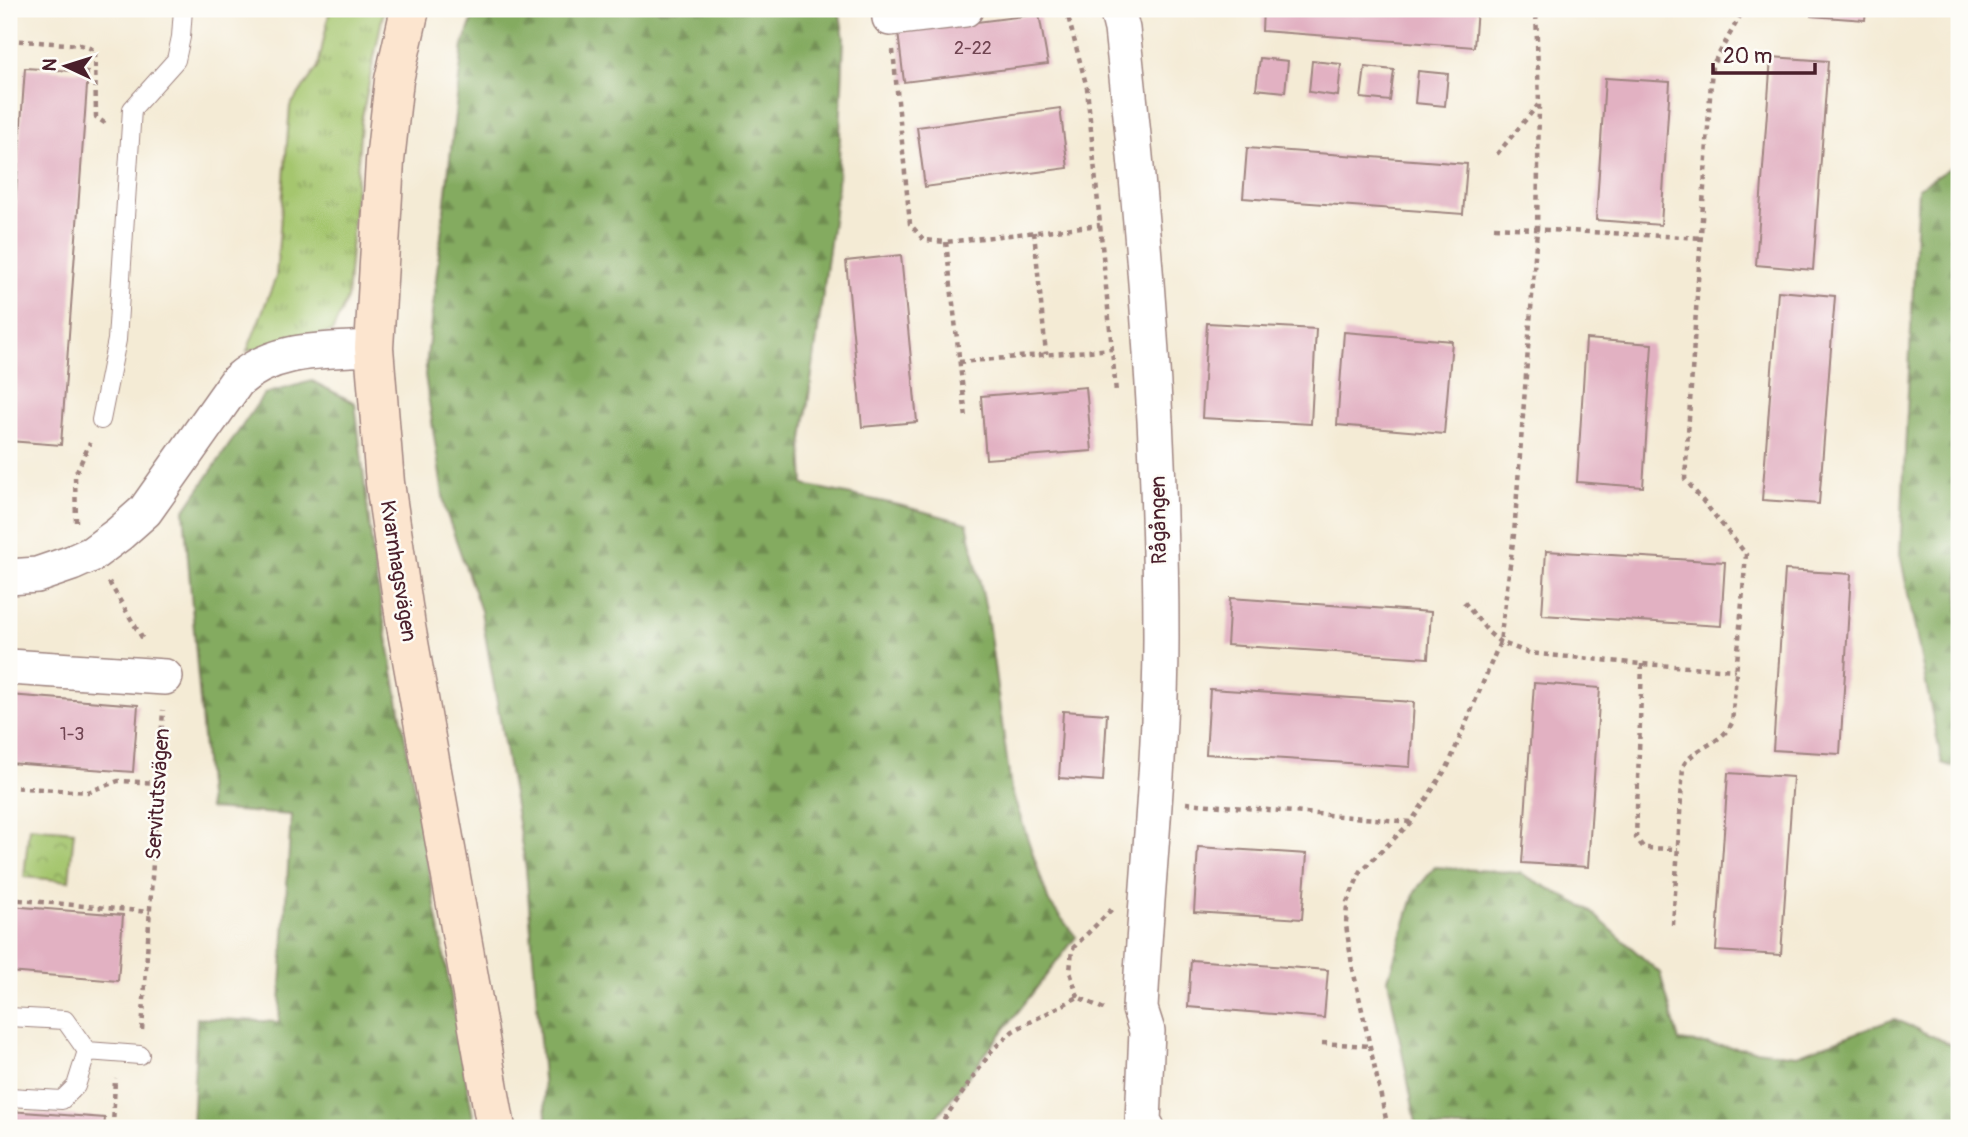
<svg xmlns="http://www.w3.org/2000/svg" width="1968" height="1137" viewBox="0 0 1968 1137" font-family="Pangolin,sans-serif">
	<defs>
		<pattern id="grass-tufts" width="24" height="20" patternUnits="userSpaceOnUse" patternTransform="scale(1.75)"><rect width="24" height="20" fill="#a5c66e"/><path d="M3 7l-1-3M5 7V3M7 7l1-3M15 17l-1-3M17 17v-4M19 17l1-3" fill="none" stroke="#88a05b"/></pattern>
		<pattern id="forest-firs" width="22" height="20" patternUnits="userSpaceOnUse" patternTransform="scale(1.75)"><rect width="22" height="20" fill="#84ab61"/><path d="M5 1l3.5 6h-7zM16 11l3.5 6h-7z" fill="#6e8b50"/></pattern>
		<pattern id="park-crowns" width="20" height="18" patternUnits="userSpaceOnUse" patternTransform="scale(1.75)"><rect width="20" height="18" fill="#a5c66e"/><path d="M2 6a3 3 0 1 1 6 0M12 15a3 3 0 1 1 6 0" fill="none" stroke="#88a05b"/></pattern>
	</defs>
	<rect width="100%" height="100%" fill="#fdfcf7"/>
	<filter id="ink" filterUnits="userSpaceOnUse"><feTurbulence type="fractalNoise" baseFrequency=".0143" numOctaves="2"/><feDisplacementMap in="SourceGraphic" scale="14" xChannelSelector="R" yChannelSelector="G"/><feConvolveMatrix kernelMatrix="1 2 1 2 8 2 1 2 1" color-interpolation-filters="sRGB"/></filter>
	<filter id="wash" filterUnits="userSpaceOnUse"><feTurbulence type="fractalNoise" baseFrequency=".00686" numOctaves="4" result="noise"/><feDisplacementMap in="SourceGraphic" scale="28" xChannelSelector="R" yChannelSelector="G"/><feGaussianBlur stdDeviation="1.57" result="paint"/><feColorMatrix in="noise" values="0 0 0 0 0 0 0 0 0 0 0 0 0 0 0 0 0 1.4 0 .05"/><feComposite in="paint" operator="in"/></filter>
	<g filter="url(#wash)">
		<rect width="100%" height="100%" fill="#f4ebd5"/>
		<!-- grass -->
		<path fill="url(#grass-tufts)" stroke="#78724c" stroke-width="2" d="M330 9H384L361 122 347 299 332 332 247 351 276 277 290 106 318 67Z"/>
		<!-- forest -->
		<path fill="url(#forest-firs)" stroke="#676546" stroke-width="2" d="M476 9H839L844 38 838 184 802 447 804 485 899 505 967 523 987 614 1011 789 1049 902 1076 937 928 1128H547L526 869 481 611 445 509 425 375 463 45Z
			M1959 162V769L1942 763 1900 554 1918 188Z
			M312 381 355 403 375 571 475 1128H192L197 1018 279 1022 291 815 209 809 184 511 264 394Z
			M1435 867 1520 873 1588 909 1660 973 1679 1041 1797 1055 1894 1019 1959 1048V1128H1417L1388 979 1415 891Z"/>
		<!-- park -->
		<path fill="url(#park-crowns)" stroke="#78724c" stroke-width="2" d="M29 827 74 831 69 881 24 877Z"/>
		<g id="blocks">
			<!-- building -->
			<path fill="#e2b1c2" d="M1263 9H1477L1474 47 1262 31Z
				M1625 9H1730V17L1625 11Z
				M1811 9H1866L1865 20 1811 16Z
				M1039 14 1048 64 904 82 898 32Z
				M1771 57 1828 61 1813 270 1756 265Z
				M1260 58 1288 61 1285 92 1256 89Z
				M1312 61 1341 64 1338 96 1309 92Z
				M1365 67 1394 70 1390 101 1361 98Z
				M25 68 88 72 61 445 9 441V289Z
				M1418 71 1448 74 1445 106 1415 103Z
				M1605 78 1670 82 1661 225 1596 220Z
				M1060 108 1068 168 925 187 917 127Z
				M1247 148 1467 164 1463 214 1243 198Z
				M901 255 917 422 862 427 846 261Z
				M1778 291 1835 296 1819 504 1762 500Z
				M1207 323 1316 329 1311 424 1202 418Z
				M1344 332 1452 341 1444 434 1337 425Z
				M1586 339 1652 344 1643 487 1577 482Z
				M1086 387 1092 451 986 459 981 396Z
				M1546 551 1725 562 1721 626 1542 615Z
				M1785 570 1851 574 1840 754 1773 750Z
				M1230 598 1431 612 1428 658 1227 645Z
				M1534 683 1600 688 1588 867 1522 863Z
				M1210 689 1414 702 1410 767 1206 754Z
				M9 695 138 705 133 772 9 763Z
				M1063 711 1107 714 1103 781 1059 778Z
				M1728 773 1793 777 1781 955 1716 951Z
				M1198 847 1307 854 1302 919 1194 912Z
				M9 906 123 915 118 981 9 972Z
				M1191 960 1328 970 1324 1018 1188 1007Z
				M9 1111 105 1118 104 1128H9Z"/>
		</g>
	</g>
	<g filter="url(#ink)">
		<use href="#blocks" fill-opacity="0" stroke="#9f8580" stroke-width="2"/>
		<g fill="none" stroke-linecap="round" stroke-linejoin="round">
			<defs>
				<path id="lane" d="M101 420 117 340 132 109 176 60 181 37 183 9
					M9 1017 65 1020 87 1051
					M87 1051 140 1055
					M9 1097 62 1100 76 1086 87 1051"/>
				<path id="street" d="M1117 9 1122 29C1144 232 1161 435 1161 638 1161 762 1146 885 1140 1009L1147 1031 1143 1121 1147 1128
					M890 18 965 9
					M9 577 37 575 72 563 92 554 119 534 145 511 237 381C275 347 325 351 374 348
					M9 667 165 677"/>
				<path id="secondary" d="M410 9 394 80 385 161 374 348 385 483 406 626 496 1128"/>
			</defs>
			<!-- lane casing -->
			<use href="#lane" stroke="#9f8580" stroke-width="20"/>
			<!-- street casing -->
			<use href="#street" stroke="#9f8580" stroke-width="38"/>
			<!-- secondary casing -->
			<use href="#secondary" stroke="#9f8580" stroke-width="41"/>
			<!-- path -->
			<path stroke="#9f8580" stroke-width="4.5" stroke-dasharray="5 5" stroke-linecap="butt" d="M1066 9 1087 88 1116 392
				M9 40 81 45 95 50 96 117 106 124
				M893 50 910 224 924 240 946 242 1100 225
				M1497 154 1538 105
				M1494 227 1702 238
				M1034 232 1046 354
				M946 242 966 418
				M959 362 1112 349
				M76 522 75 475 90 443
				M109 582 144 641
				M1464 602 1489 633 1500 642 1529 653 1642 664 1735 670
				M1642 664 1636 838 1644 848 1678 849
				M9 789V787L88 792 118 781 158 783
				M1186 803 1411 822
				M9 899 150 912
				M1673 925 1683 766C1696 745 1720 746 1732 723L1746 554 1685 479 1712 66 1744 9
				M1078 997 1070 972 1072 949 1112 909
				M142 1030 163 710
				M1322 1043 1369 1046
				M113 1128 115 1078
				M938 1128 993 1049 1013 1031 1078 997 1106 1010
				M1388 1128 1352 965 1346 925 1347 902 1361 871 1411 822 1448 766 1500 642 1514 534 1537 230 1539 104 1536 9"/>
			<!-- lane -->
			<use href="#lane" stroke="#fff" stroke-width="18"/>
			<!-- street -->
			<use href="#street" stroke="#fff" stroke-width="35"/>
			<!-- secondary -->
			<use href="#secondary" stroke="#fce5cf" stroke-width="38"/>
		</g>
	</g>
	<g text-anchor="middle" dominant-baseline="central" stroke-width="5" stroke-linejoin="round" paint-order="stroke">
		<!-- number labels -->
		<g font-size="18" fill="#704451">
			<text x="973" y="48">2-22</text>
			<text x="72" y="734">1-3</text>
		</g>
		<!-- street labels -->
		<g font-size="21" fill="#4a1f2b" stroke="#fdfcf7">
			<text transform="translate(1159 520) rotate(-91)">Rågången</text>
			<text transform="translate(398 571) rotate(81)">Kvarnhagsvägen</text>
			<text transform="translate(158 794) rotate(-86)">Servitutsvägen</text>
		</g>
	</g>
	<!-- margin -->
	<rect width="1968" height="1137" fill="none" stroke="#fdfcf7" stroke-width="35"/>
	<!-- north arrow -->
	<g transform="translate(66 66) rotate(274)" stroke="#fdfcf7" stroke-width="5" paint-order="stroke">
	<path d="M0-5L12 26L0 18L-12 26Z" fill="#4a1f2b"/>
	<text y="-10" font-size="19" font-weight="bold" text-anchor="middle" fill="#4a1f2b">N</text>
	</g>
	<!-- scale -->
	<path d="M1713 63v10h102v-10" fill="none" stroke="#4a1f2b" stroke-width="3.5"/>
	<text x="1723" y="63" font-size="21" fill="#4a1f2b" stroke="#fdfcf7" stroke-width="5" paint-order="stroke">20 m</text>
</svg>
